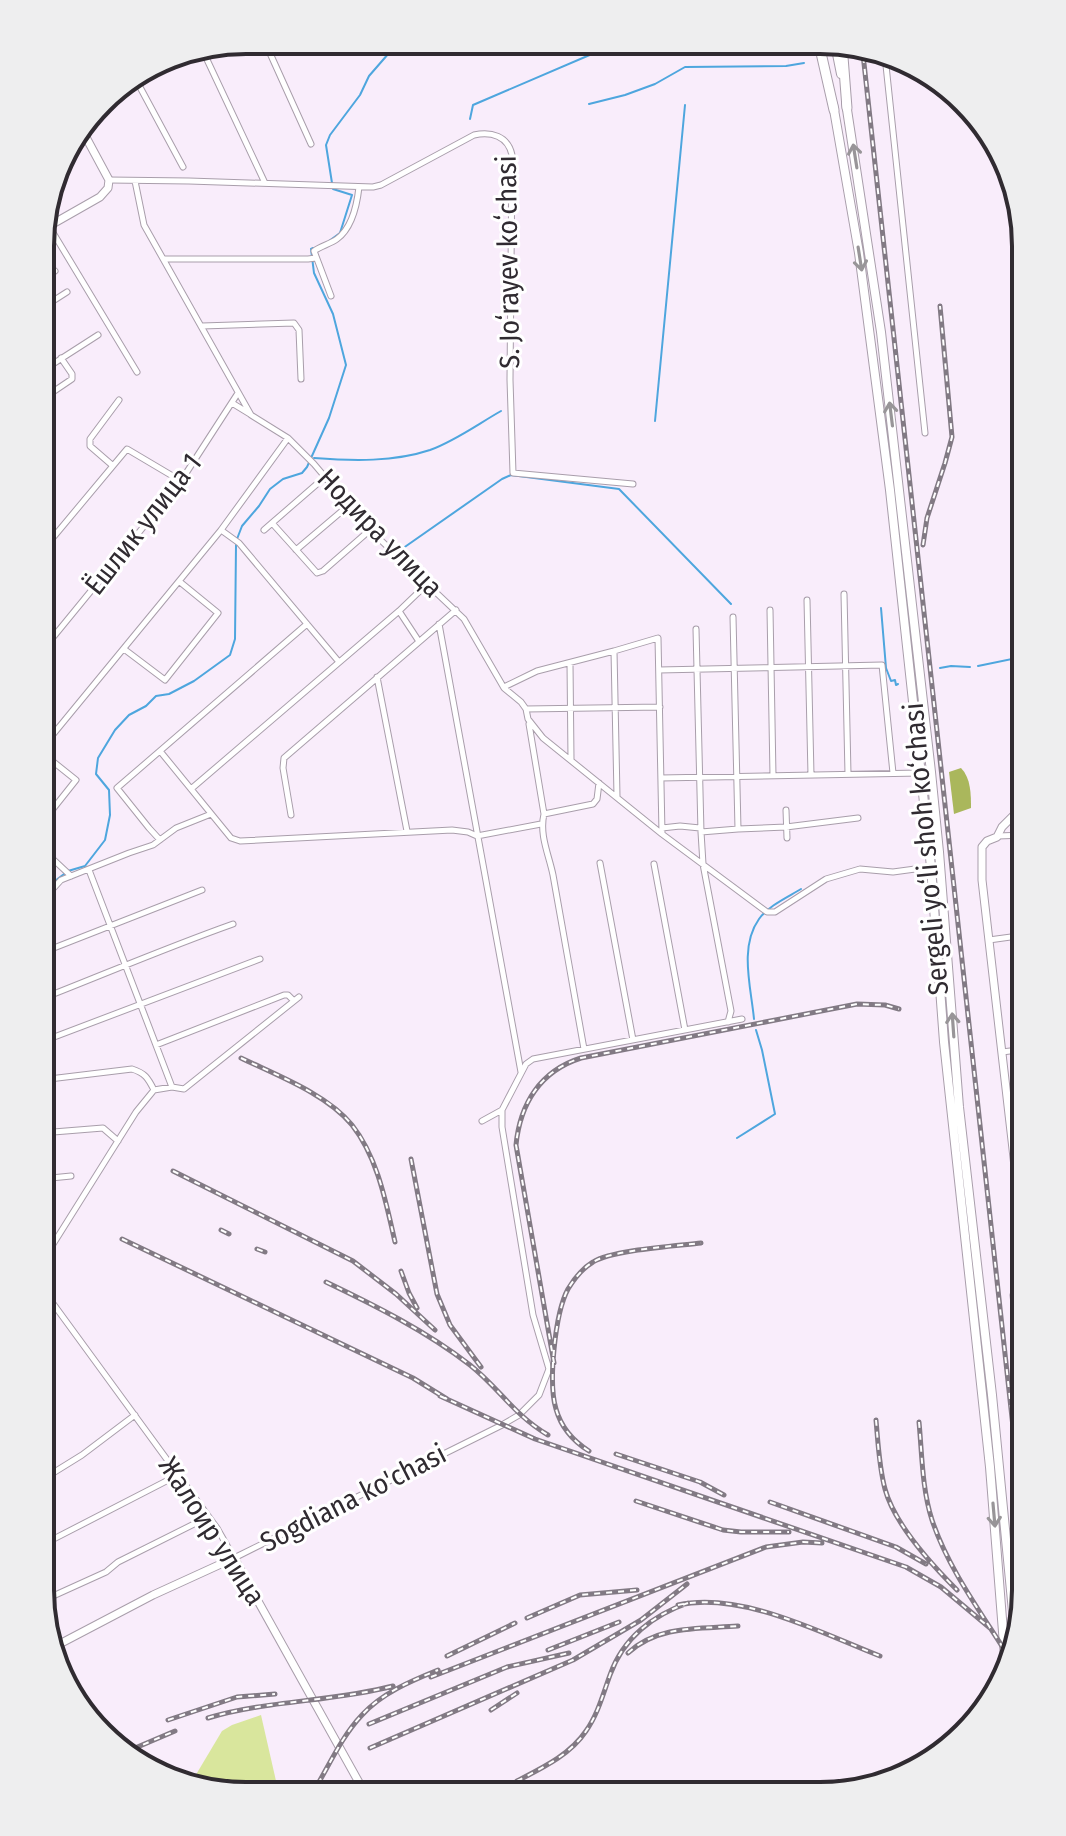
<svg xmlns="http://www.w3.org/2000/svg" width="1066" height="1836" viewBox="0 0 1066 1836" font-family="'Fira Sans Condensed',sans-serif">
	<rect width="100%" height="100%" fill="#f9edfb"/>
	<!-- green -->
	<path fill="#d9e69d" d="M261 1715 279 1794H218L191 1783 222 1731 232 1725Z"/>
	<!-- forest -->
	<path fill="#aab75c" d="M961 768C971 778 971 795 971 808L954 814 949 772Z"/>
	<g fill="none" stroke-linecap="round" stroke-linejoin="round">
		<!-- stream -->
		<path stroke="#4ea6de" stroke-width="2" d="M589 104 625 95 655 84 685 67 786 66 804 63
			M470 119 473 105 592 54 599 42
			M332 183 326 145 330 135 360 95 369 76 389 53 419 41
			M329 241 340 233 352 195 333 189
			M655 421 685 105
			M314 458C353 461 394 462 430 450 455 441 478 424 501 411
			M237 539 242 526 259 506 270 489 283 479 302 473 307 467 329 418 346 365 333 314 314 273 311 249 313 248
			M399 551 502 479 511 475 619 489 731 604
			M881 608 886 668 891 681 895 680 896 685 898 684
			M978 666 1026 656
			M940 668 951 666 970 667
			M41 898 47 887 68 871 85 866 105 840 110 815 109 790 96 774 98 758 115 730 129 715 146 706 156 696 169 694 194 681 230 655 235 639 236 545
			M754 1019C751 987 739 947 759 919 768 906 788 897 801 889
			M737 1138 775 1114 762 1050 756 1030"/>
		<defs>
			<path id="street" d="M264 40 311 144
				M202 49 265 183
				M885 56 925 433
				M134 76 183 167
				M109 180 189 181 373 187 381 185 474 135C491 131 508 136 512 155L510 380 513 473 633 484
				M135 181 144 225 251 415 288 438 314 464 370 530 464 619 504 688 521 702 526 709 528 719 543 738 662 834 767 912H775L826 879 860 869 893 872 930 867
				M49 226 137 372
				M165 259H308L316 258
				M42 280 55 271
				M331 296 314 251C321 246 330 244 337 239 352 228 357 205 359 187
				M42 308 67 292
				M202 326 294 323 299 330 301 379
				M42 371 98 335
				M41 400 72 379V374L61 358
				M232 403 250 414
				M112 465 90 446V439L119 400
				M325 477 272 523 317 573 323 571 370 530
				M221 530 239 543 339 662
				M264 530 272 523
				M41 535 54 536
				M296 550 349 505
				M41 552 127 449 181 481
				M844 594 848 774
				M807 600 811 775
				M770 610 773 776
				M399 611 418 640
				M733 617 738 829 786 827 858 818
				M439 624 521 1072
				M696 629 701 832 703 864 731 1011 728 1022
				M124 649 165 680 218 613 180 582
				M614 651 658 638 662 833
				M41 652 181 481 238 393
				M570 663 571 759
				M659 670 882 665 893 773
				M377 677 407 831
				M504 687 537 671 614 651 617 796
				M526 709 660 707
				M529 724 544 814C539 835 549 855 553 875 563 933 574 991 584 1049
				M41 749 221 530 288 438
				M160 751 231 838 240 841 452 830 468 832 477 836 541 824
				M661 778 920 773
				M191 789 399 611 426 585
				M786 810 787 838
				M544 814 593 804 597 799 599 783
				M291 815 283 768 284 758 456 610
				M41 824 76 780 41 752
				M662 828 680 826 700 828
				M701 832 738 829
				M998 836 1026 835
				M160 840 149 828 117 788 307 624
				M41 848 71 876
				M600 863 633 1040
				M654 864 685 1030
				M89 870 172 1087
				M41 908 50 892 61 880 129 853 153 845 176 828 211 814
				M989 940 1026 935
				M41 953 202 890
				M41 999C105 974 168 947 233 924
				M41 1042 260 959
				M156 1045 284 995H288L294 1001
				M1002 1052 1026 1049
				M41 1080 132 1069C145 1073 148 1078 154 1090
				M482 1121 502 1110 526 1064 533 1059 742 1019
				M41 1133 103 1128 118 1141
				M1015 1166 1026 1165
				M41 1179 71 1176
				M40 1265 136 1112 154 1090 172 1087 184 1089 299 997
				M40 1278 49 1298 217 1528 234 1558 502 1425 519 1415 539 1395 549 1369 533 1315 502 1127V1110
				M40 1481 82 1455 135 1415
				M40 1546 178 1475
				M42 1601 106 1572 118 1562 208 1517"/>
			<path id="secondary" d="M42 230 100 197 108 188 109 180 81 128
				M1026 1262 982 880V847L987 841 997 837 1002 827 1026 803
				M1026 1407 1014 1295 1018 1286 1026 1283
				M50 1649 153 1595 234 1558 366 1795"/>
			<path id="primary" d="M835 44 841 74
				M846 103 881 332 931 772 939 852 959 1107 992 1395 1015 1632
				M833 104 859 253 890 490 931 867 944 1042 990 1467 1005 1657"/>
			<path id="highway" d="M819 44 834 110
				M842 44 847 108"/>
		</defs>
		<!-- street casing -->
		<use href="#street" stroke="#a99eab" stroke-width="7"/>
		<!-- secondary casing -->
		<use href="#secondary" stroke="#a99eab" stroke-width="9"/>
		<!-- primary casing -->
		<use href="#primary" stroke="#a99eab" stroke-width="10"/>
		<!-- highway casing -->
		<use href="#highway" stroke="#a99eab" stroke-width="11"/>
		<!-- street -->
		<use href="#street" stroke="#fff" stroke-width="5"/>
		<!-- secondary -->
		<use href="#secondary" stroke="#fff" stroke-width="7"/>
		<!-- primary -->
		<use href="#primary" stroke="#fff" stroke-width="8"/>
		<!-- highway -->
		<use href="#highway" stroke="#fff" stroke-width="9"/>
		<defs>
			<path id="rail" d="M862 45 1026 1546
				M923 545 927 518 945 463 952 437 940 306
				M241 1058C276 1075 327 1094 352 1125 378 1158 386 1203 395 1242
				M411 1159 437 1294 450 1325 481 1367
				M173 1171 353 1261 396 1294 435 1330
				M221 1230 229 1234
				M122 1239 413 1378 447 1399
				M257 1249 265 1252
				M401 1271 409 1293 417 1308
				M326 1282C376 1306 426 1331 470 1365 499 1388 514 1415 548 1435
				M554 1363 516 1145C520 1104 540 1071 581 1058L857 1004 885 1005 899 1009
				M440 1396 535 1439 906 1567 941 1587 990 1628
				M876 1420C878 1442 879 1467 885 1489 894 1523 932 1565 957 1590
				M919 1422C922 1454 922 1489 932 1520 948 1568 980 1611 1007 1654
				M589 1451C573 1441 561 1427 556 1409 548 1383 555 1313 568 1289 574 1279 583 1268 593 1262 612 1250 675 1246 701 1243
				M616 1454 700 1482 724 1495
				M636 1501 723 1530 741 1532H789
				M770 1502 896 1547 926 1564
				M1018 1536 1026 1599
				M678 1605C741 1591 821 1633 880 1656
				M527 1618 580 1595 637 1590
				M548 1650 619 1622
				M628 1653C658 1625 700 1629 738 1626
				M447 1656 515 1623
				M431 1677 766 1547 803 1542 822 1543
				M491 1710 517 1693
				M208 1718C268 1700 332 1702 393 1686
				M168 1720 237 1697 275 1694
				M369 1724 507 1667 569 1653
				M370 1748 573 1660 641 1620 687 1584
				M121 1754 175 1731
				M517 1781C542 1768 570 1755 586 1731 598 1714 603 1694 610 1675 623 1638 653 1615 688 1603
				M312 1794C328 1768 341 1737 362 1715 382 1693 411 1681 438 1670"/>
		</defs>
		<!-- rail casing -->
		<use href="#rail" stroke="#827a84" stroke-width="5"/>
		<!-- rail -->
		<use href="#rail" stroke="#fff" stroke-width="2" stroke-dasharray="6" stroke-linecap="butt"/>
	</g>
	<!-- one-way arrows -->
	<defs><path id="oneway-shaft" d="M-6 0H5M1.5-3L5.5 0L1.5 3" fill="none" stroke-width="1.6" stroke-linecap="round" stroke-linejoin="round" transform="scale(2)"/></defs>
	<g stroke="#989598">
		<use href="#oneway-shaft" transform="translate(855 156) rotate(-99)"/>
		<use href="#oneway-shaft" transform="translate(860 259) rotate(81)"/>
		<use href="#oneway-shaft" transform="translate(891 414) rotate(-97)"/>
		<use href="#oneway-shaft" transform="translate(953 1025) rotate(-94)"/>
		<use href="#oneway-shaft" transform="translate(994 1515) rotate(85)"/>
	</g>
	<g text-anchor="middle" dominant-baseline="central" stroke-width="6" stroke-linejoin="round" paint-order="stroke">
		<!-- street labels -->
		<g font-size="28" fill="#302b31" stroke="#fff">
			<text transform="translate(508 262) rotate(-91)">S. Joʻrayev koʻchasi</text>
			<text transform="translate(143 524) rotate(-52)">Ёшлик улица 1</text>
			<text transform="translate(380 533) rotate(46)">Нодира улица</text>
			<text transform="translate(926 849) rotate(-95)">Sergeli yo‘li shoh ko‘chasi</text>
			<text transform="translate(353 1498) rotate(-27)">Sogdiana ko'chasi</text>
			<text transform="translate(212 1531) rotate(57)">Жалоир улица</text>
		</g>
	</g>
	<!-- crop -->
	<path d="M0 0H1066V1836H0ZM246 54H820A192 192 0 0 1 1012 246V1590A192 192 0 0 1 820 1782H246A192 192 0 0 1 54 1590V246A192 192 0 0 1 246 54Z" fill="#eeeeef" fill-rule="evenodd"/>
	<path fill="none" stroke="#302b31" stroke-width="4" d="M246 54H820A192 192 0 0 1 1012 246V1590A192 192 0 0 1 820 1782H246A192 192 0 0 1 54 1590V246A192 192 0 0 1 246 54Z"/>
</svg>
